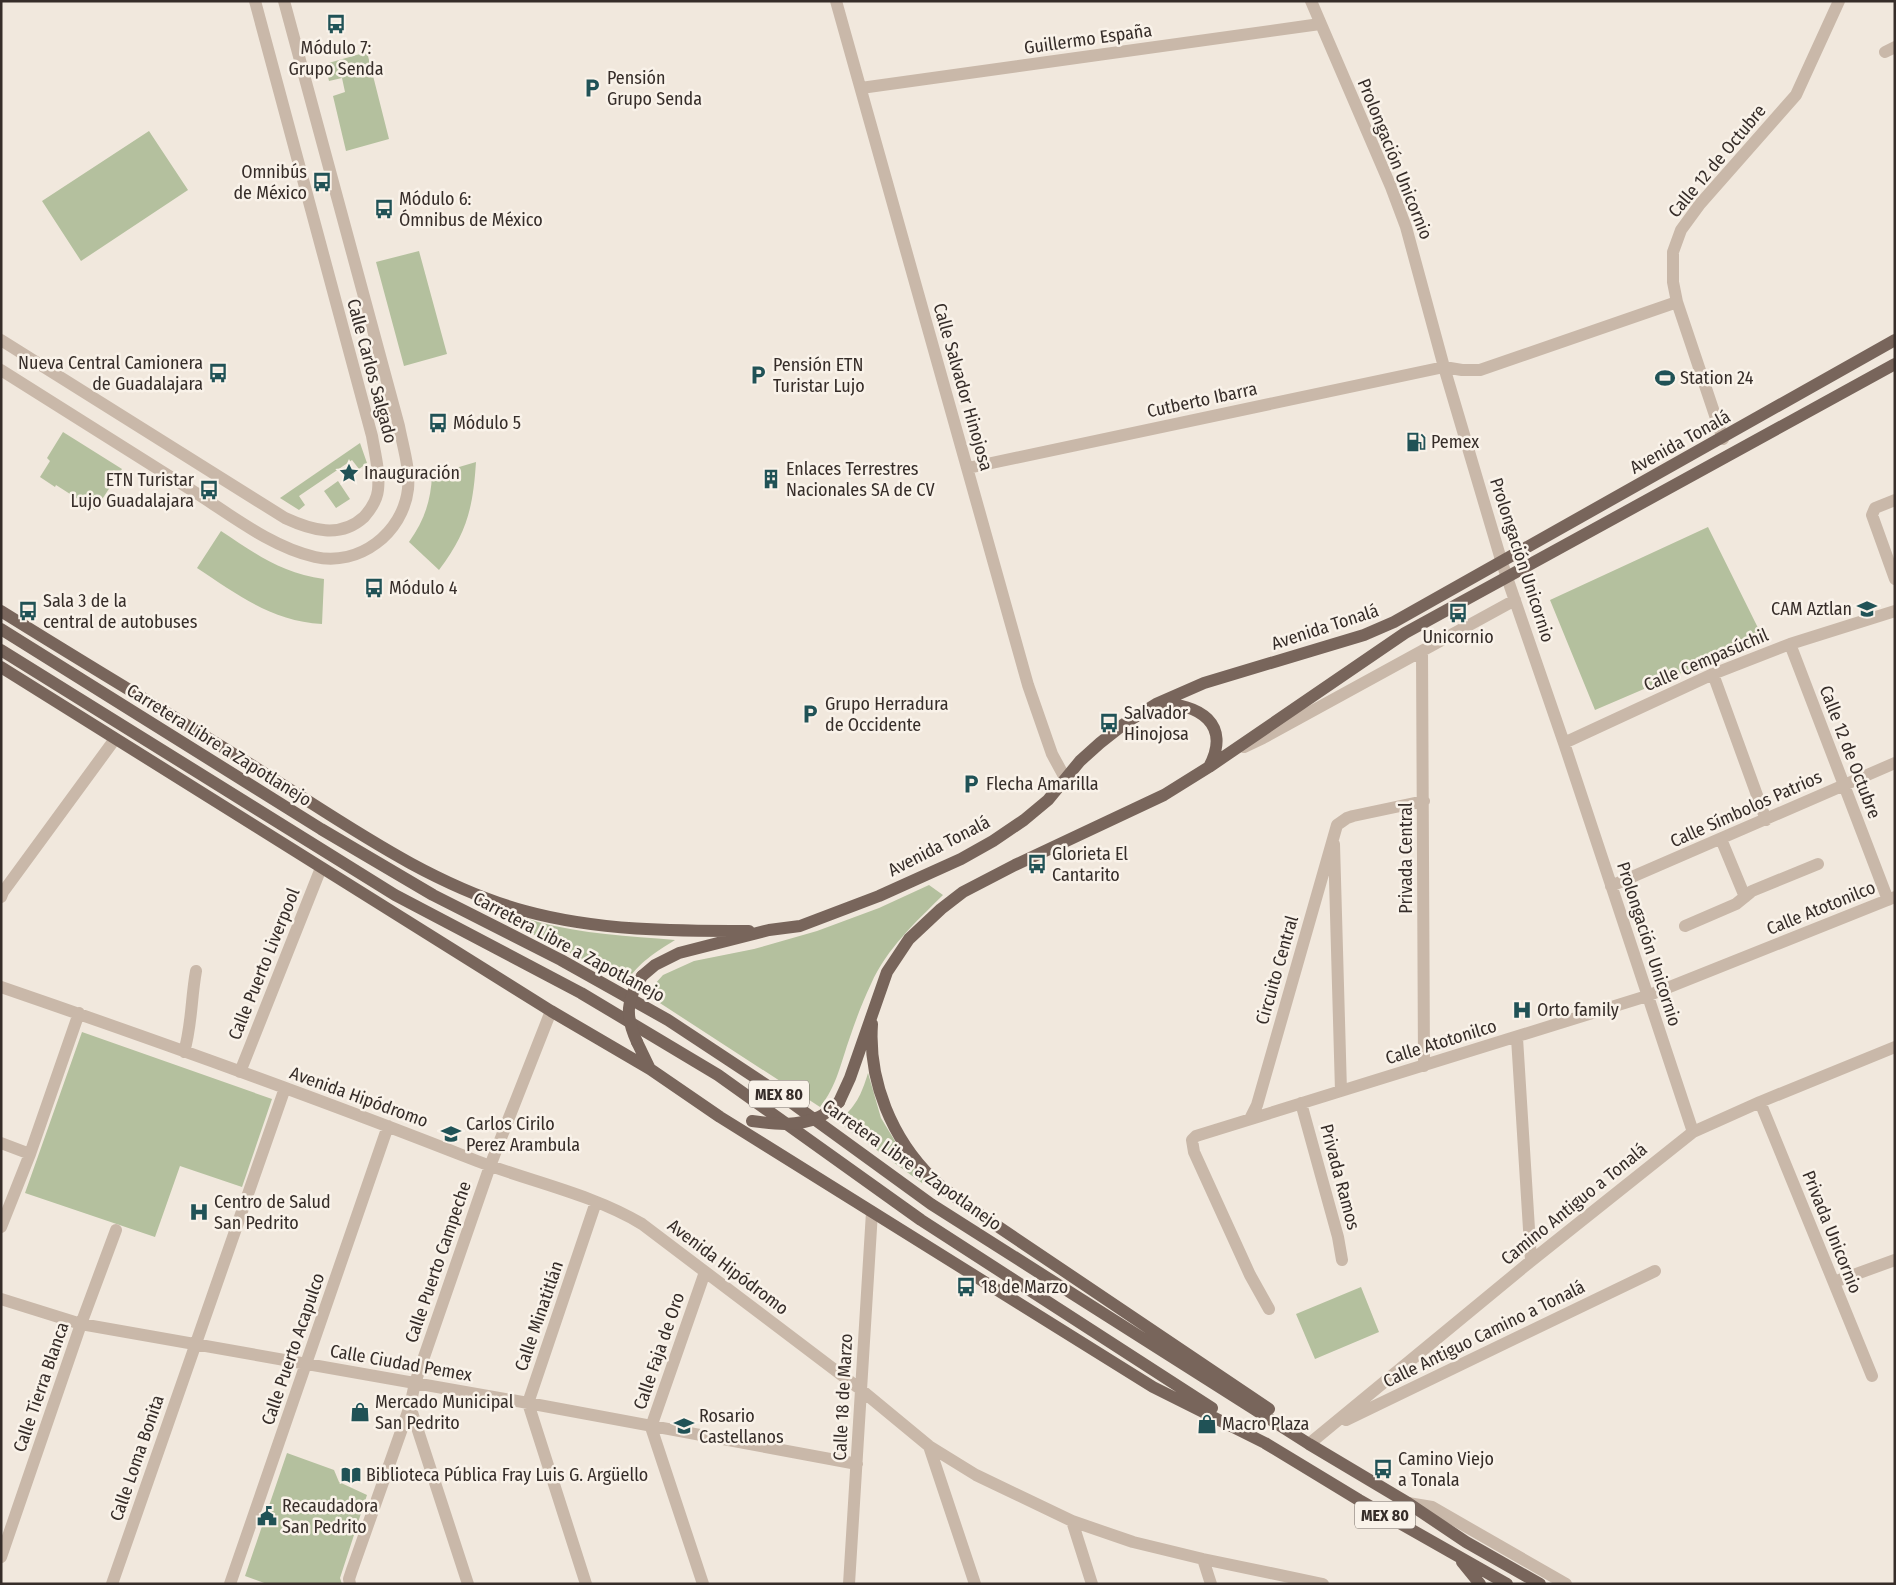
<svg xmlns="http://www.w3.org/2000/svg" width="1896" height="1585" viewBox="0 0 1896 1585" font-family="'Fira Sans Condensed',sans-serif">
	<rect width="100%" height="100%" fill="#f1e8dd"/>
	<!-- green -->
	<path fill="#b4c09e" d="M367 52 389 139 346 151 333 96 345 92 342 78 329 81 325 64Z
		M149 131 188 190 81 261 42 201Z
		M419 251 447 354 404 366 376 262Z
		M63 432 122 469 95 510 56 485 55 487 40 477 50 461 47 458Z
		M360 443 367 463 359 469 352 460 299 496 305 505 299 510 280 498Z
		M476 462C473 508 467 533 439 570L409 542C424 521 431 501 432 475Z
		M338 481 350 499 336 508 324 491Z
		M1708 527 1763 638 1595 710 1550 600Z
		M221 531C256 554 281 573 324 579L322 624C272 621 238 595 197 568Z
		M929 885 943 895C916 922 887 948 871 984 863 1001 856 1019 850 1037 841 1062 837 1086 820 1107L646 994 663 975 694 961 754 949 817 931 879 908Z
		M501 910C513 914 525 918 538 922 582 934 629 936 675 940 654 953 640 962 626 982L498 916Z
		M82 1032 272 1099 242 1187 180 1166 155 1237 25 1193Z
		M868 1073 881 1118 904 1156 925 1179 922 1183 838 1122C856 1106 861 1096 868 1073Z
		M1361 1287 1379 1332 1315 1359 1296 1314Z
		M287 1453 334 1470 339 1482 367 1495 340 1578 342 1584H267L245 1576Z"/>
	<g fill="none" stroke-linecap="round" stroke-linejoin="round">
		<!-- minor -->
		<path stroke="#c9b8a9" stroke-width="12" d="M836 1 1028 685 1052 754 1065 778
			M1311 1 1391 187 1406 227 1444 367 1502 563 1564 743 1693 1132
			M1885 52 1895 47
			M861 88 1320 24
			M1 340 285 518C311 530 340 539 364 517 371 509 377 500 378 490 380 472 375 454 372 436L255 1
			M1 370C65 410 129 450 193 491 231 515 271 547 315 557 359 567 403 533 408 489 410 468 403 447 399 426L284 1
			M1723 439 1677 302 1673 282V252L1681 230 1700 204 1796 95 1839 1
			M968 468 1444 367 1462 370H1480L1677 302
			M1895 500 1875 508 1872 515 1895 579
			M1790 644 1888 900
			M1422 651 1424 1066
			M1713 674 1766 820
			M1564 743 1713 674 1790 644 1895 611
			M1244 747 1263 738 1515 600
			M1721 839 1745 897
			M1334 844 1341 1091
			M1611 886 1895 763
			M1 897 3 892 115 739
			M1685 926 1736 904 1752 891 1818 864
			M1 987C161 1042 320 1099 477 1161 532 1182 592 1194 642 1224L860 1389 929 1446 976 1475 1072 1521 1133 1542 1203 1559 1323 1584
			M1517 1038 1531 1261
			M184 1052C192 1025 191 998 196 971
			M240 1072 321 868
			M1760 1102 1872 1376
			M1301 1103 1338 1237 1342 1260
			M1250 1119 1257 1105 1337 825 1347 818 1353 816 1424 801
			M1 1143 30 1154
			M1 1227 30 1154 79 1013
			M1834 1282 1895 1260
			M1 1299 81 1324 528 1403 857 1464
			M1269 1309 1250 1275 1194 1152 1192 1140 1196 1136 1647 996 1895 897
			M410 1406 468 1584
			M1346 1420 1655 1271
			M1309 1444 1531 1261 1693 1132 1760 1102 1895 1047
			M929 1446 975 1584
			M1408 1503 1432 1507 1566 1584
			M1072 1521 1092 1584
			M1 1557 81 1324 116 1230
			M1203 1559 1211 1584
			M112 1584 285 1088
			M230 1584 388 1126
			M350 1584 349 1579 352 1570 410 1406 415 1383 490 1166 551 1011
			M586 1584 528 1403 596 1202
			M703 1584 651 1427 705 1272
			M849 1584 872 1212"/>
		<!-- major -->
		<path stroke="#78655b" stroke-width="12" d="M1 611C89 666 177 718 264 773 347 825 430 885 525 911 598 931 674 931 749 931
			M1 629 321 829 433 895 561 960 668 1020 774 1090 931 1204 1309 1444 1408 1503 1466 1542 1540 1584
			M1 650 395 895 581 993 718 1075 921 1220 1212 1408
			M1 667 551 1011 650 1069 720 1117 1153 1387 1265 1443 1359 1500 1507 1584
			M1159 704C1199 703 1232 724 1209 767
			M642 976 655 965 679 953 769 930 800 926 879 896 961 859 993 841 1024 820 1048 800 1080 761 1100 743 1124 724 1156 704 1204 683 1364 635 1394 622 1895 340
			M872 1024C868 1081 892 1139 933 1179 943 1189 957 1198 969 1207L1269 1409
			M637 1042 650 1069
			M839 1102 850 1078 887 972 909 939 941 909 963 892 1015 865 1164 795 1209 767 1405 633 1895 364
			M1462 1562 1480 1584"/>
		<!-- major-bridge -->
		<path stroke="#78655b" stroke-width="12" d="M637 1042C625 1016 626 1000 642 976
			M752 1121C774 1124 798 1127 819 1117 826 1114 833 1107 839 1102"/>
	</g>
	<!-- icons -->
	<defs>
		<symbol id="bus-bare" viewBox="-9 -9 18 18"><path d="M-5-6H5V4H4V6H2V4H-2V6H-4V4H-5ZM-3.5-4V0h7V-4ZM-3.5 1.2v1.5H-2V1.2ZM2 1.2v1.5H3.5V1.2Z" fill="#205256" stroke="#f9f2e9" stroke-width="2.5" paint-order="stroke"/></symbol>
		<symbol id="parking-bare" viewBox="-9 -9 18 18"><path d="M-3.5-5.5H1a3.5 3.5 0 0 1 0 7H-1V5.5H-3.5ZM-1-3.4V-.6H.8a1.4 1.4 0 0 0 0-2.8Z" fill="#205256" stroke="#f9f2e9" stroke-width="2.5" paint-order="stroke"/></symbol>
		<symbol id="stadium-bare" viewBox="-9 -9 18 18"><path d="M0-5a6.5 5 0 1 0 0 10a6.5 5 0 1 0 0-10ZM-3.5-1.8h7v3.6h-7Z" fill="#205256" stroke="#f9f2e9" stroke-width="2.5" paint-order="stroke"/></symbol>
		<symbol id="fuel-bare" viewBox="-9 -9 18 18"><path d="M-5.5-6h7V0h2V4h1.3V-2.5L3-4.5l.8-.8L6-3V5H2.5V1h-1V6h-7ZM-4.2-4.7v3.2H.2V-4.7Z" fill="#205256" stroke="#f9f2e9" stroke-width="2.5" paint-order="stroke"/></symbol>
		<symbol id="sight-bare" viewBox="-9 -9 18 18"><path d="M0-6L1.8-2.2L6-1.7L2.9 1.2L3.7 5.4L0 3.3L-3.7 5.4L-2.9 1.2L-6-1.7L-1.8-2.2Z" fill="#205256" stroke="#f9f2e9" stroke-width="2.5" paint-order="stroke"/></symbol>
		<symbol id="building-bare" viewBox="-9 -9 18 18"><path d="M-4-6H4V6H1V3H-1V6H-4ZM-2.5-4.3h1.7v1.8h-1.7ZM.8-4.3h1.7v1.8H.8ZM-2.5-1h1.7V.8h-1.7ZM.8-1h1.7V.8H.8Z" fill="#205256" stroke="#f9f2e9" stroke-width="2.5" paint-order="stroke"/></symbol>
		<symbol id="school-bare" viewBox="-9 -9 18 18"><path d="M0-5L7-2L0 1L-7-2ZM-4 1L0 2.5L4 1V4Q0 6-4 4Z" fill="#205256" stroke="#f9f2e9" stroke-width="2.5" paint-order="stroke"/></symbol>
		<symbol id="hospital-bare" viewBox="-9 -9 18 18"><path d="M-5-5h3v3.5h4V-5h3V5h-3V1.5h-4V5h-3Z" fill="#205256" stroke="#f9f2e9" stroke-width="2.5" paint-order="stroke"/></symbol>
		<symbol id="shop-bare" viewBox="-9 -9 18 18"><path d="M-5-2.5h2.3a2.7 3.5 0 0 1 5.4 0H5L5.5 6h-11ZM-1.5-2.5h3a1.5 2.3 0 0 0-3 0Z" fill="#205256" stroke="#f9f2e9" stroke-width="2.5" paint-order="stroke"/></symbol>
		<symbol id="library-bare" viewBox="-9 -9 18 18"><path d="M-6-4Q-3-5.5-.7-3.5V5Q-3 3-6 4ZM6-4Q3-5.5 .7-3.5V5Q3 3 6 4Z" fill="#205256" stroke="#f9f2e9" stroke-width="2.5" paint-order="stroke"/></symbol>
		<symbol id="civic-bare" viewBox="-9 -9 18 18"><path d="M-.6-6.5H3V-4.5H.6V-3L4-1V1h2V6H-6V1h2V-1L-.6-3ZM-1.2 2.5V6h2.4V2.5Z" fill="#205256" stroke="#f9f2e9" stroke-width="2.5" paint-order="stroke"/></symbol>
	</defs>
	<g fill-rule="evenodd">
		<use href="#bus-bare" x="322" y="10" width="28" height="28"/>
		<use href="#parking-bare" x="578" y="74" width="28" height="28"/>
		<use href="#bus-bare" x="308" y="168" width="28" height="28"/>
		<use href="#bus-bare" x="370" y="195" width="28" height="28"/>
		<use href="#bus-bare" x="204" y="359" width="28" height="28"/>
		<use href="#parking-bare" x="744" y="361" width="28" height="28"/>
		<use href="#stadium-bare" x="1651" y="364" width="28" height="28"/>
		<use href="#bus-bare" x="424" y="409" width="28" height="28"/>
		<use href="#fuel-bare" x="1402" y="428" width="28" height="28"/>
		<use href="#sight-bare" x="335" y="459" width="28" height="28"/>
		<use href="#building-bare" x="757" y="465" width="28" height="28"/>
		<use href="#bus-bare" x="195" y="476" width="28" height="28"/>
		<use href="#bus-bare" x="360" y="574" width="28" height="28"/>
		<use href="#school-bare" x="1853" y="595" width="28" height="28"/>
		<use href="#bus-bare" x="14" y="597" width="28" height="28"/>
		<use href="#bus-bare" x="1444" y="599" width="28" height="28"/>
		<use href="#parking-bare" x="796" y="700" width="28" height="28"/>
		<use href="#bus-bare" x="1095" y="709" width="28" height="28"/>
		<use href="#parking-bare" x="957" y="770" width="28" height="28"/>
		<use href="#bus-bare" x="1023" y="850" width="28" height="28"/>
		<use href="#hospital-bare" x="1508" y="996" width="28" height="28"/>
		<use href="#school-bare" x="437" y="1120" width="28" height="28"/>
		<use href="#hospital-bare" x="185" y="1198" width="28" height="28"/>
		<use href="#bus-bare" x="952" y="1273" width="28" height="28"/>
		<use href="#shop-bare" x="346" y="1398" width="28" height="28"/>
		<use href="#shop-bare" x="1193" y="1410" width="28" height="28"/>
		<use href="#school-bare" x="670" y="1412" width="28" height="28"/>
		<use href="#bus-bare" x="1369" y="1455" width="28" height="28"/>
		<use href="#library-bare" x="337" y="1461" width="28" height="28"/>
		<use href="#civic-bare" x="253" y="1502" width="28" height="28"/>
	</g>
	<g text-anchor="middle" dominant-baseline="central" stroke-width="5" stroke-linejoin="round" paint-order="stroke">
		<!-- shield labels -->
		<g fill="#f9f2e9" stroke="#706863" stroke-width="1">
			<rect x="749" y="1080.5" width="60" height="27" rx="4"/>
			<rect x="1355" y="1501.5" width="60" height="27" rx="4"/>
		</g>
		<g font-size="16" font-weight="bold" fill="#362d29">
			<text x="779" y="1094">MEX 80</text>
			<text x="1385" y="1515">MEX 80</text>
		</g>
		<!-- street labels -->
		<g font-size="18" fill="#362d29" stroke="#f9f2e9">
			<text transform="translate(1088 39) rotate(-8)">Guillermo España</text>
			<text transform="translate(1395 159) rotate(68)">Prolongación Unicornio</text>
			<text transform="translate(1717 161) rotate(-50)">Calle 12 de Octubre</text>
			<text transform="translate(372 371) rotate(75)">Calle Carlos Salgado</text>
			<text transform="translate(963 387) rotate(74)">Calle Salvador Hinojosa</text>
			<text transform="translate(1202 400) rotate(-12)">Cutberto Ibarra</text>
			<text transform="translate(1680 442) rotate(-29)">Avenida Tonalá</text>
			<text transform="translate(1522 560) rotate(72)">Prolongación Unicornio</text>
			<text transform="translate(1325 627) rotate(-18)">Avenida Tonalá</text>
			<text transform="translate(1706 660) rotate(-23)">Calle Cempasúchil</text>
			<text transform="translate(219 745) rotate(32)">Carretera Libre a Zapotlanejo</text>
			<text transform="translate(1850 752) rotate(69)">Calle 12 de Octubre</text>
			<text transform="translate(1746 809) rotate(-24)">Calle Símbolos Patrios</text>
			<text transform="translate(939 846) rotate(-27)">Avenida Tonalá</text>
			<text transform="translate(1406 858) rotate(-90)">Privada Central</text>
			<text transform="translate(1821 908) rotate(-22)">Calle Atotonilco</text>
			<text transform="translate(1649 944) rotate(72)">Prolongación Unicornio</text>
			<text transform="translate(569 947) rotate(28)">Carretera Libre a Zapotlanejo</text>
			<text transform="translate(264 964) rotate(-68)">Calle Puerto Liverpool</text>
			<text transform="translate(1277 970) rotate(-74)">Circuito Central</text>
			<text transform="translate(1441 1042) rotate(-17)">Calle Atotonilco</text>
			<text transform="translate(359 1097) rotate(20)">Avenida Hipódromo</text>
			<text transform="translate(912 1165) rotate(35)">Carretera Libre a Zapotlanejo</text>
			<text transform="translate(1340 1177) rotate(75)">Privada Ramos</text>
			<text transform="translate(1574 1204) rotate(-39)">Camino Antiguo a Tonalá</text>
			<text transform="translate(1832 1232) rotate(68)">Privada Unicornio</text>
			<text transform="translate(438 1262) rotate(-71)">Calle Puerto Campeche</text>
			<text transform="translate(728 1267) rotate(37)">Avenida Hipódromo</text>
			<text transform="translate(539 1316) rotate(-71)">Calle Minatitlán</text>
			<text transform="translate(1484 1334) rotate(-26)">Calle Antiguo Camino a Tonalá</text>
			<text transform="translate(293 1349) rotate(-71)">Calle Puerto Acapulco</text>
			<text transform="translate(659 1351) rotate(-71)">Calle Faja de Oro</text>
			<text transform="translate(401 1363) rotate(10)">Calle Ciudad Pemex</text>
			<text transform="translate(41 1387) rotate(-71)">Calle Tierra Blanca</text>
			<text transform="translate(843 1397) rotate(-87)">Calle 18 de Marzo</text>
			<text transform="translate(137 1458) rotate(-71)">Calle Loma Bonita</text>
		</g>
		<!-- poi labels -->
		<g font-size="18" fill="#362d29" stroke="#f9f2e9" text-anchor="start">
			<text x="336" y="48" text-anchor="middle">Módulo 7:<tspan x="336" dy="21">Grupo Senda</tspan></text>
			<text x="607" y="78">Pensión<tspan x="607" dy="21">Grupo Senda</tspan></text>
			<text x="307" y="172" text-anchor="end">Omnibús<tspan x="307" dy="21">de México</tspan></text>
			<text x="399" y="199">Módulo 6:<tspan x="399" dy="21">Ómnibus de México</tspan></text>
			<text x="203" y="363" text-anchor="end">Nueva Central Camionera<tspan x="203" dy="21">de Guadalajara</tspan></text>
			<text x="773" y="365">Pensión ETN<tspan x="773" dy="21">Turistar Lujo</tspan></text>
			<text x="1680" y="378">Station 24</text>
			<text x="453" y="423">Módulo 5</text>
			<text x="1431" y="442">Pemex</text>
			<text x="786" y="469">Enlaces Terrestres<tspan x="786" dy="21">Nacionales SA de CV</tspan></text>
			<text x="364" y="473">Inauguración</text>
			<text x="194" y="480" text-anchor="end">ETN Turistar<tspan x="194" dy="21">Lujo Guadalajara</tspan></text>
			<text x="389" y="588">Módulo 4</text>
			<text x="43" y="601">Sala 3 de la<tspan x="43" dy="21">central de autobuses</tspan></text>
			<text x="1852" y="609" text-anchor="end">CAM Aztlan</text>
			<text x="1458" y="637" text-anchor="middle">Unicornio</text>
			<text x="825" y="704">Grupo Herradura<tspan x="825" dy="21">de Occidente</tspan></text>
			<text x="1124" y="713">Salvador<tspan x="1124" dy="21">Hinojosa</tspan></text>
			<text x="986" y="784">Flecha Amarilla</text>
			<text x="1052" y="854">Glorieta El<tspan x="1052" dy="21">Cantarito</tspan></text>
			<text x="1537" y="1010">Orto family</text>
			<text x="466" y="1124">Carlos Cirilo<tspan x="466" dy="21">Perez Arambula</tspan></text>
			<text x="214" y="1202">Centro de Salud<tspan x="214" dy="21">San Pedrito</tspan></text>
			<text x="981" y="1287">18 de Marzo</text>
			<text x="375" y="1402">Mercado Municipal<tspan x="375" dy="21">San Pedrito</tspan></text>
			<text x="699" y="1416">Rosario<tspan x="699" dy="21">Castellanos</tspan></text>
			<text x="1222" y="1424">Macro Plaza</text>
			<text x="1398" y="1459">Camino Viejo<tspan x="1398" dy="21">a Tonala</tspan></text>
			<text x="366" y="1475">Biblioteca Pública Fray Luis G. Argüello</text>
			<text x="282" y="1506">Recaudadora<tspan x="282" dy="21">San Pedrito</tspan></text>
		</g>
	</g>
	<!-- border -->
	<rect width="1896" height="1585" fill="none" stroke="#362d29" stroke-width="5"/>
</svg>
